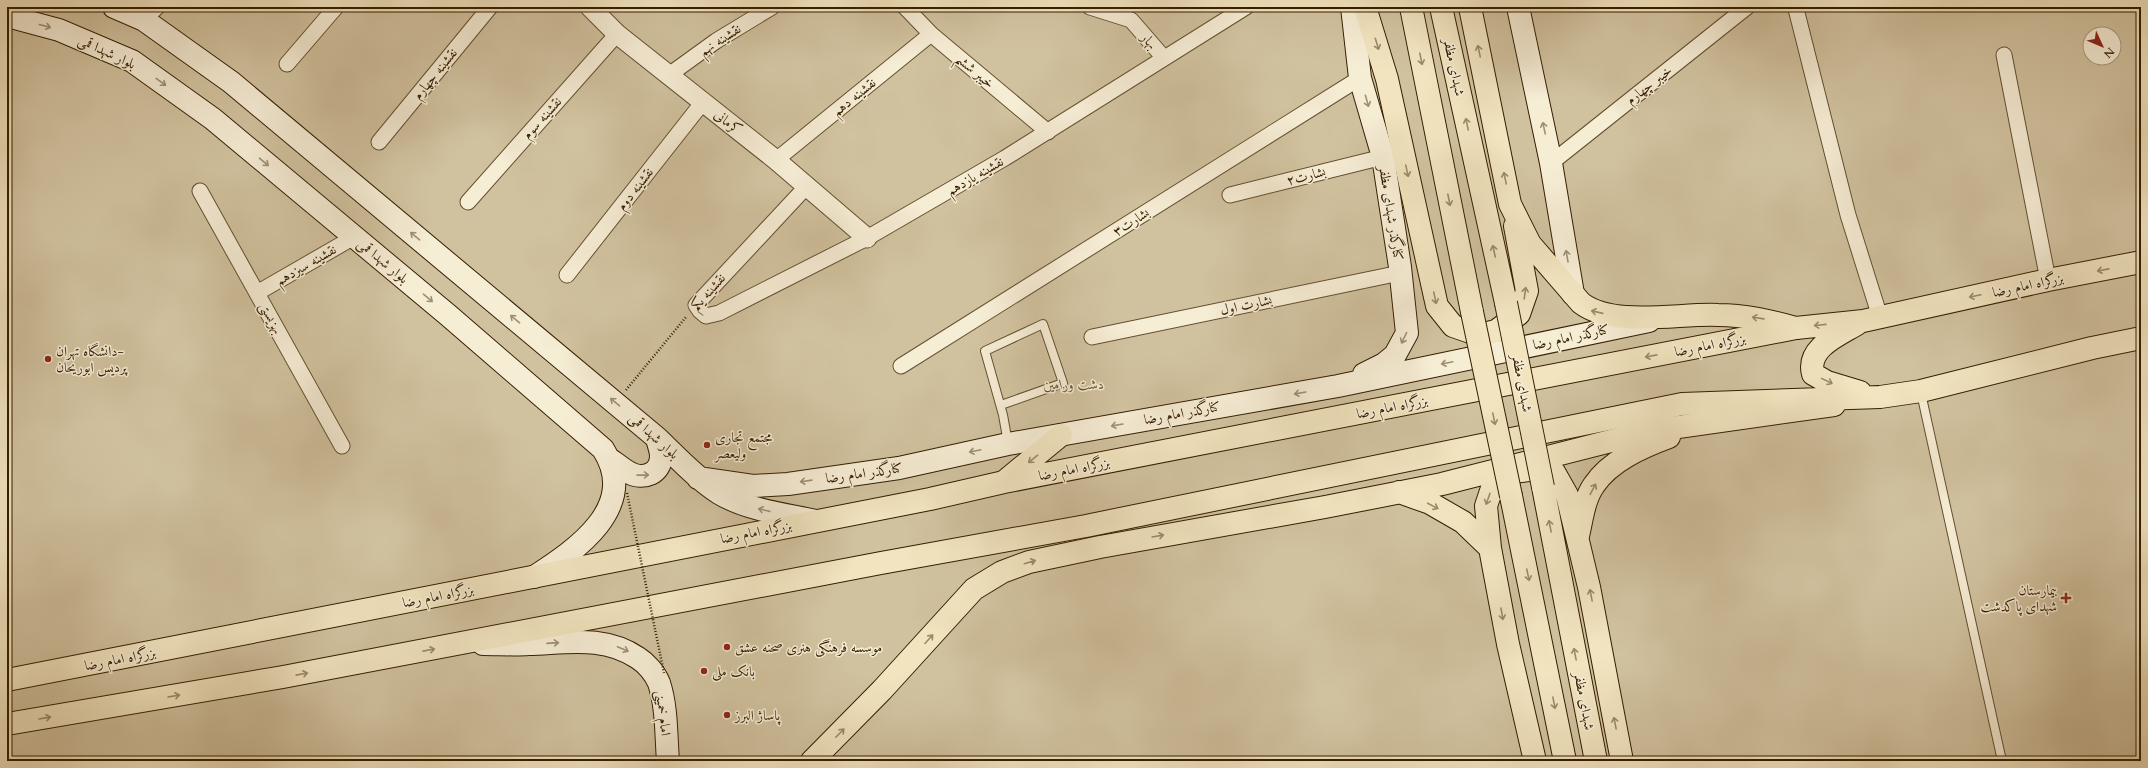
<svg xmlns="http://www.w3.org/2000/svg" width="2148" height="768" viewBox="0 0 2148 768" font-family="Cardo,Amiri,serif">
	<rect width="100%" height="100%" fill="#f1e4bf"/>
	<filter id="stains"><feTurbulence type="fractalNoise" baseFrequency=".005" numOctaves="4"/><feColorMatrix values="0 0 0 0 .2 0 0 0 0 .09 0 0 0 0 .02 0 0 0 .5 -.17"/></filter>
	<radialGradient id="worn" r=".72"><stop offset=".6" stop-color="#630" stop-opacity="0"/><stop offset="1" stop-color="#630" stop-opacity=".3"/></radialGradient>
	<!-- green -->
	<path fill="#d1c29f" stroke="#827050" fill-rule="evenodd" d="M7 7H2141V761H7ZM2090 34H2114V58H2090Z"/>
	<g fill="none" stroke-linecap="round" stroke-linejoin="round">
		<defs>
			<path id="service" d="M1921 393 2002 761
				M1001 405 1063 383 1043 324 985 351 1003 415 1008 443"/>
			<path id="minor" d="M905 7 931 34 1048 132
				M1090 7 1131 20 1164 58
				M1796 9 1848 215 1880 317
				M144 20 157 7
				M2004 55 2048 280
				M287 64 336 7
				M669 75 716 41 772 7
				M379 142 490 7
				M776 160 931 34
				M1551 163 1747 7
				M806 187 696 305 700 311 706 316 719 313 867 238 1005 158 1246 7
				M200 191 342 446
				M1230 195 1383 157
				M468 202 617 34
				M567 275 703 102
				M257 293 354 237
				M1092 337 1400 273
				M901 366 1360 78"/>
			<path id="tertiary" d="M590 7 617 34 776 160 867 238"/>
			<path id="secondary" d="M114 7 144 20 231 82 657 438C677 457 696 478 719 493 747 510 784 514 816 521
				M1352 7 1360 78 1383 157 1400 267 1407 333 1395 355 1384 364 1364 374
				M1518 7 1551 163 1573 294
				M7 16 59 30 132 61 213 119 448 315 603 449C640 507 576 550 534 577
				M609 459C616 463 622 469 630 473 643 480 661 474 661 456 661 450 658 444 657 438
				M698 478 753 486 788 484 899 468 1008 444 1338 386 1649 321
				M483 644C499 644 514 645 529 644 567 643 604 635 638 658 646 663 655 673 659 683 667 707 666 736 668 761"/>
			<path id="primary" d="M1365 7 1387 79 1437 306 1453 326 1479 335 1496 331 1519 314 1527 291 1515 226
				M1411 7 1472 312
				M1441 7 1506 303
				M1470 7 1510 204 1530 244 1581 303C1614 328 1679 313 1718 315 1745 315 1770 321 1796 328
				M1543 487 1596 761
				M1399 492 1430 503 1463 522 1490 548
				M1511 496 1565 761
				M1578 536C1582 519 1584 499 1594 485 1610 461 1642 447 1669 437
				M812 761 882 690 974 589 1002 572 1029 562 1100 547 1325 507 1442 484 1650 431 1834 405
				M1535 761 1508 644 1490 548 1486 506 1492 488 1514 472 1537 469 1554 472 1567 495 1589 587 1622 761"/>
			<path id="trunk" d="M1857 324C1839 335 1806 348 1813 374L1827 382 1860 392
				M1005 481 1061 435
				M7 680 930 499 1004 482 1796 328 1863 321 2048 280 2141 262
				M7 724 283 677 881 563 1086 526 1682 404 1880 397 1921 391 2092 348 2141 338"/>
		</defs>
		<!-- service casing -->
		<use href="#service" stroke="#634f30" stroke-width="10"/>
		<!-- minor casing -->
		<use href="#minor" stroke="#634f30" stroke-width="17"/>
		<!-- tertiary casing -->
		<use href="#tertiary" stroke="#634f30" stroke-width="21"/>
		<!-- secondary casing -->
		<use href="#secondary" stroke="#341d00" stroke-width="24"/>
		<!-- primary casing -->
		<use href="#primary" stroke="#341d00" stroke-width="24"/>
		<!-- trunk casing -->
		<use href="#trunk" stroke="#341d00" stroke-width="24"/>
		<!-- path -->
		<path stroke="#341d00" stroke-width="2.5" stroke-dasharray="1 2" stroke-linecap="butt" d="M626 390 686 317"/>
		<!-- service -->
		<use href="#service" stroke="#f6edd5" stroke-width="8"/>
		<!-- minor -->
		<use href="#minor" stroke="#f6edd5" stroke-width="15"/>
		<!-- tertiary -->
		<use href="#tertiary" stroke="#f6edd5" stroke-width="19"/>
		<!-- secondary -->
		<use href="#secondary" stroke="#f6edd5" stroke-width="22"/>
		<!-- primary -->
		<use href="#primary" stroke="#f1e4bf" stroke-width="22"/>
		<!-- trunk -->
		<use href="#trunk" stroke="#f1e4bf" stroke-width="22"/>
		<defs>
			<path id="primary-bridge" d="M1506 303 1543 487
				M1472 312 1511 496"/>
		</defs>
		<!-- primary-bridge casing -->
		<use href="#primary-bridge" stroke="#341d00" stroke-width="24" stroke-linecap="butt"/>
		<!-- path-bridge -->
		<path stroke="#341d00" stroke-width="2.5" stroke-dasharray="1 2" stroke-linecap="butt" d="M627 493 664 673"/>
		<!-- primary-bridge -->
		<use href="#primary-bridge" stroke="#f1e4bf" stroke-width="22"/>
	</g>
	<!-- one-way arrows -->
	<defs><path id="oneway-shaft" d="M-6 0H5M1.5-3L5.5 0L1.5 3" fill="none" stroke-width="1.6" stroke-linecap="round" stroke-linejoin="round"/></defs>
	<g stroke="#9f8f75">
		<use href="#oneway-shaft" transform="translate(45 26) rotate(15)"/>
		<use href="#oneway-shaft" transform="translate(161 82) rotate(36)"/>
		<use href="#oneway-shaft" transform="translate(1367 101) rotate(74)"/>
		<use href="#oneway-shaft" transform="translate(1544 128) rotate(-102)"/>
		<use href="#oneway-shaft" transform="translate(264 162) rotate(40)"/>
		<use href="#oneway-shaft" transform="translate(415 236) rotate(-140)"/>
		<use href="#oneway-shaft" transform="translate(1567 256) rotate(-100)"/>
		<use href="#oneway-shaft" transform="translate(428 298) rotate(40)"/>
		<use href="#oneway-shaft" transform="translate(515 319) rotate(-140)"/>
		<use href="#oneway-shaft" transform="translate(1404 338) rotate(116)"/>
		<use href="#oneway-shaft" transform="translate(1447 363) rotate(168)"/>
		<use href="#oneway-shaft" transform="translate(1300 393) rotate(170)"/>
		<use href="#oneway-shaft" transform="translate(615 402) rotate(-140)"/>
		<use href="#oneway-shaft" transform="translate(1117 425) rotate(170)"/>
		<use href="#oneway-shaft" transform="translate(975 451) rotate(168)"/>
		<use href="#oneway-shaft" transform="translate(643 475) rotate(-1)"/>
		<use href="#oneway-shaft" transform="translate(806 481) rotate(172)"/>
		<use href="#oneway-shaft" transform="translate(764 510) rotate(-166)"/>
		<use href="#oneway-shaft" transform="translate(553 643) rotate(-4)"/>
		<use href="#oneway-shaft" transform="translate(623 649) rotate(23)"/>
	</g>
	<g stroke="#9c8a69">
		<use href="#oneway-shaft" transform="translate(1377 44) rotate(73)"/>
		<use href="#oneway-shaft" transform="translate(1479 51) rotate(-102)"/>
		<use href="#oneway-shaft" transform="translate(1421 59) rotate(79)"/>
		<use href="#oneway-shaft" transform="translate(1467 124) rotate(-102)"/>
		<use href="#oneway-shaft" transform="translate(1407 171) rotate(78)"/>
		<use href="#oneway-shaft" transform="translate(1505 178) rotate(-102)"/>
		<use href="#oneway-shaft" transform="translate(1449 200) rotate(79)"/>
		<use href="#oneway-shaft" transform="translate(1494 251) rotate(-102)"/>
		<use href="#oneway-shaft" transform="translate(2103 270) rotate(169)"/>
		<use href="#oneway-shaft" transform="translate(1525 293) rotate(-82)"/>
		<use href="#oneway-shaft" transform="translate(1975 296) rotate(168)"/>
		<use href="#oneway-shaft" transform="translate(1435 298) rotate(78)"/>
		<use href="#oneway-shaft" transform="translate(1597 312) rotate(-167)"/>
		<use href="#oneway-shaft" transform="translate(1758 318) rotate(-172)"/>
		<use href="#oneway-shaft" transform="translate(1820 325) rotate(174)"/>
		<use href="#oneway-shaft" transform="translate(1651 356) rotate(169)"/>
		<use href="#oneway-shaft" transform="translate(1827 381) rotate(26)"/>
		<use href="#oneway-shaft" transform="translate(1494 419) rotate(78)"/>
		<use href="#oneway-shaft" transform="translate(1033 459) rotate(141)"/>
		<use href="#oneway-shaft" transform="translate(1593 489) rotate(-62)"/>
		<use href="#oneway-shaft" transform="translate(1488 499) rotate(109)"/>
		<use href="#oneway-shaft" transform="translate(1433 506) rotate(28)"/>
		<use href="#oneway-shaft" transform="translate(1550 526) rotate(-101)"/>
		<use href="#oneway-shaft" transform="translate(1158 536) rotate(-10)"/>
		<use href="#oneway-shaft" transform="translate(1030 562) rotate(-16)"/>
		<use href="#oneway-shaft" transform="translate(1528 575) rotate(78)"/>
		<use href="#oneway-shaft" transform="translate(1591 595) rotate(-101)"/>
		<use href="#oneway-shaft" transform="translate(1502 614) rotate(80)"/>
		<use href="#oneway-shaft" transform="translate(929 639) rotate(-48)"/>
		<use href="#oneway-shaft" transform="translate(429 650) rotate(-11)"/>
		<use href="#oneway-shaft" transform="translate(1575 654) rotate(-101)"/>
		<use href="#oneway-shaft" transform="translate(302 674) rotate(-11)"/>
		<use href="#oneway-shaft" transform="translate(174 696) rotate(-10)"/>
		<use href="#oneway-shaft" transform="translate(1554 703) rotate(79)"/>
		<use href="#oneway-shaft" transform="translate(45 718) rotate(-10)"/>
		<use href="#oneway-shaft" transform="translate(1615 723) rotate(-101)"/>
		<use href="#oneway-shaft" transform="translate(840 733) rotate(-45)"/>
	</g>
	<!-- markers -->
	<g fill="#8f2418" stroke="#f6edd5" stroke-width="1.5">
		<circle cx="48" cy="359" r="4"/>
		<circle cx="707" cy="445" r="4"/>
		<path d="M2064 592h4v4h4v4h-4v4h-4v-4h-4v-4h4z"/>
		<circle cx="727" cy="647" r="4"/>
		<circle cx="704" cy="671" r="4"/>
		<circle cx="727" cy="715" r="4"/>
	</g>
	<g text-anchor="middle" dominant-baseline="central" stroke-width="3" stroke-linejoin="round" paint-order="stroke">
		<!-- street labels -->
		<g font-size="14" fill="#341d00" stroke="#f6edd5">
			<text transform="translate(720 40) rotate(-33)">نقشینه نهم</text>
			<text transform="translate(1149 41) rotate(49)">بهار</text>
			<text transform="translate(107 52) rotate(25)">بلوار شهدا قمی</text>
			<text transform="translate(1454 67) rotate(78)">شهدای مظفر</text>
			<text transform="translate(975 71) rotate(40)">خیبر ششم</text>
			<text transform="translate(435 74) rotate(-51)">نقشینه چهارم</text>
			<text transform="translate(1649 85) rotate(-38)">خیبر چهارم</text>
			<text transform="translate(854 97) rotate(-39)">نقشینه دهم</text>
			<text transform="translate(542 118) rotate(-48)">نقشینه سوم</text>
			<text transform="translate(728 122) rotate(38)">کرمانی</text>
			<text transform="translate(975 176) rotate(-30)">نقشینه یازدهم</text>
			<text transform="translate(1306 176) rotate(-14)">بشارت۲</text>
			<text transform="translate(635 189) rotate(-52)">نقشینه دوم</text>
			<text transform="translate(1391 213) rotate(81)">کنارگذر شهدای مظفر</text>
			<text transform="translate(1131 222) rotate(-32)">بشارت۳</text>
			<text transform="translate(383 261) rotate(40)">بلوار شهدا قمی</text>
			<text transform="translate(306 265) rotate(-30)">نقشینه سیزدهم</text>
			<text transform="translate(2028 285) rotate(-12)">بزرگراه امام رضا</text>
			<text transform="translate(708 292) rotate(-48)">نقشینه یکم</text>
			<text transform="translate(1246 305) rotate(-12)">بشارت اول</text>
			<text transform="translate(271 318) rotate(61)">بهزیستی</text>
			<text transform="translate(1571 337) rotate(-12)">کنارگذر امام رضا</text>
			<text transform="translate(1710 345) rotate(-11)">بزرگراه امام رضا</text>
			<text transform="translate(1522 383) rotate(79)">شهدای مظفر</text>
			<text transform="translate(1392 407) rotate(-11)">بزرگراه امام رضا</text>
			<text transform="translate(1182 413) rotate(-10)">کنارگذر امام رضا</text>
			<text transform="translate(654 436) rotate(42)">بلوار شهدا قمی</text>
			<text transform="translate(1074 469) rotate(-11)">بزرگراه امام رضا</text>
			<text transform="translate(864 473) rotate(-8)">کنارگذر امام رضا</text>
			<text transform="translate(756 532) rotate(-11)">بزرگراه امام رضا</text>
			<text transform="translate(438 596) rotate(-11)">بزرگراه امام رضا</text>
			<text transform="translate(120 659) rotate(-11)">بزرگراه امام رضا</text>
			<text transform="translate(1584 701) rotate(79)">شهدای مظفر</text>
			<text transform="translate(663 713) rotate(83)">امام خمینی</text>
		</g>
		<!-- poi labels -->
		<g font-size="14" fill="#341d00" stroke="#f6edd5" text-anchor="start">
			<text x="56" y="351">دانشگاه تهران-<tspan x="56" dy="16">پردیس ابوریحان</tspan></text>
			<text x="715" y="437">مجتمع تجاری<tspan x="715" dy="16">ولیعصر</tspan></text>
			<text x="2057" y="590" text-anchor="end">بیمارستان<tspan x="2057" dy="16">شهدای پاکدشت</tspan></text>
			<text x="735" y="647">موسسه فرهنگی هنری صحنه عشق</text>
			<text x="712" y="671">بانک ملی</text>
			<text x="735" y="715">پاساژ البرز</text>
		</g>
		<!-- park labels -->
		<g font-size="14" font-style="italic" fill="#634f30" stroke="#f6edd5">
			<text x="1074" y="384">دشت ورامین</text>
		</g>
	</g>
	<!-- margin -->
	<rect width="2148" height="768" fill="none" stroke="#f1e4bf" stroke-width="24"/>
	<rect x="8" y="8" width="2132" height="752" fill="none" stroke="#341d00" stroke-width="2"/>
	<rect x="12" y="12" width="2124" height="744" fill="none" stroke="#341d00"/>
	<!-- north arrow -->
	<g transform="translate(2102 46) rotate(134)"><circle r="19" fill="#f6edd5" stroke="#a89a80"/>
	<path d="M0-3L7 15L0 10L-7 15Z" fill="#8f2418"/>
	<text y="-6" font-size="11" font-weight="bold" text-anchor="middle" fill="#341d00">N</text>
	</g>
	<rect width="100%" height="100%" filter="url(#stains)"/>
	<rect width="100%" height="100%" fill="url(#worn)"/>
</svg>
